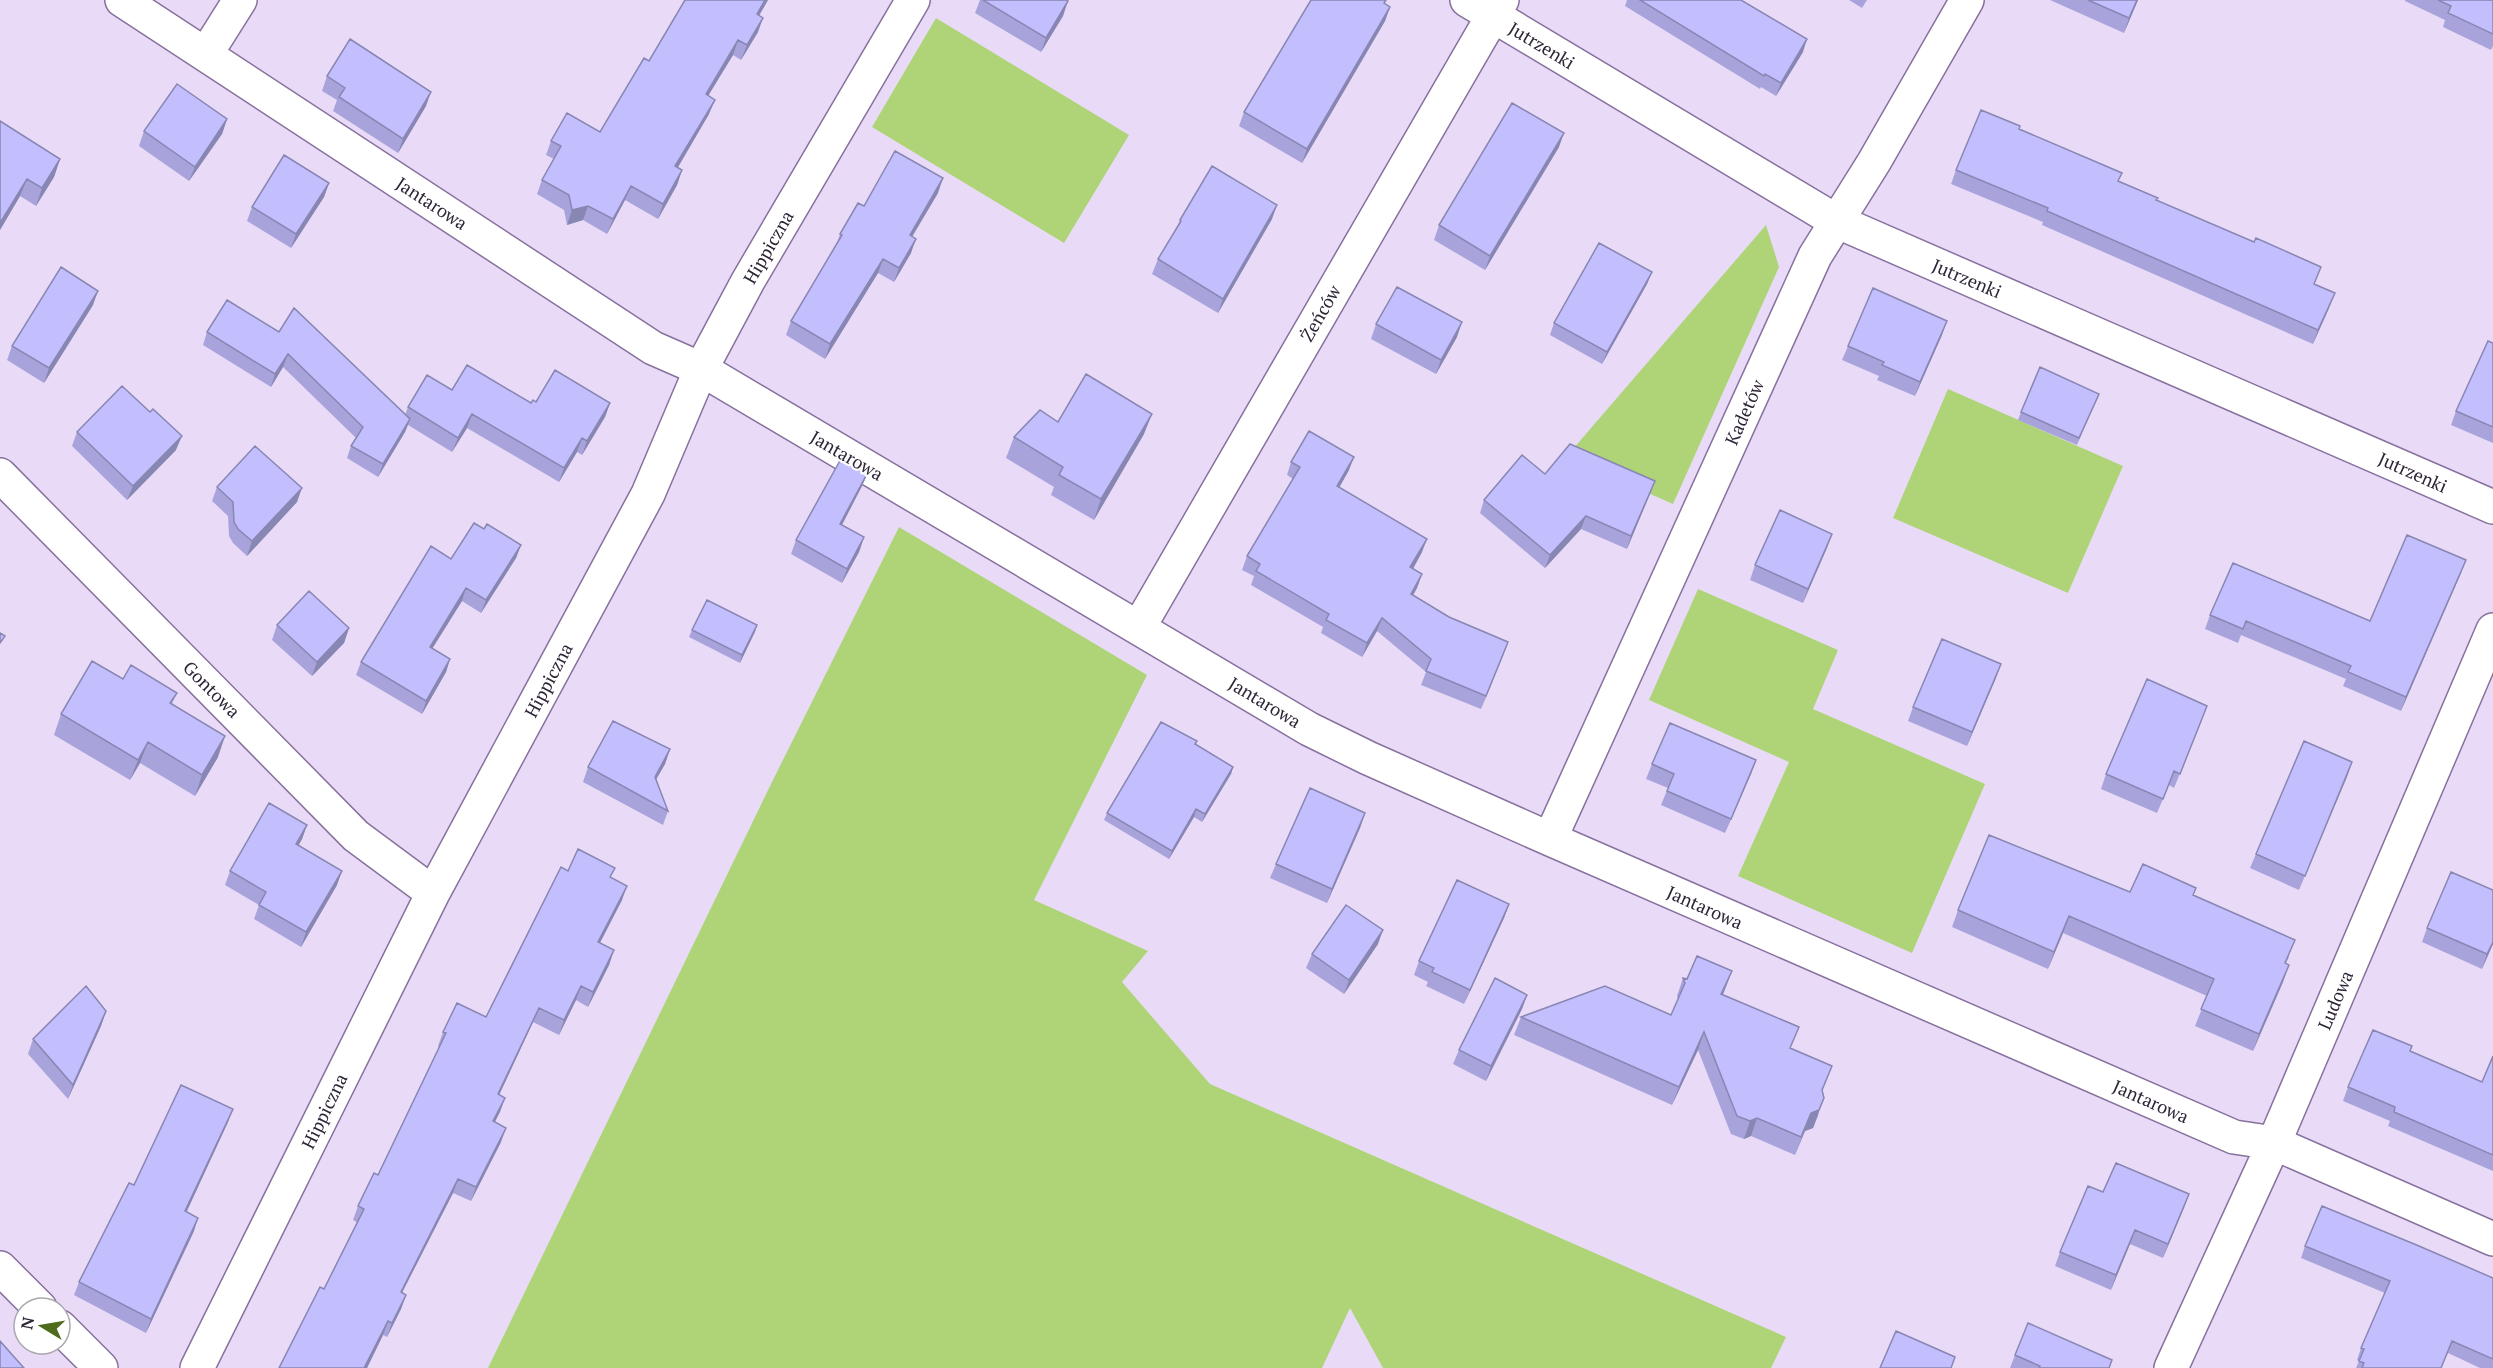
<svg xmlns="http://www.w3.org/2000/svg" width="2493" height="1368" viewBox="0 0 2493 1368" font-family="'PT Serif',serif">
	<rect width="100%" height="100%" fill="#e9dbf8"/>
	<!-- green -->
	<path fill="#afd478" d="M936 18 1129 135 1064 243 872 127Z
		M1766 225 1779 267 1673 504 1566 457Z
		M1948 389 2123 466 2068 593 1893 518Z
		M899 527 1147 675 1034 900 1148 951 1122 982 1210 1084 1786 1337 1771 1368H1383L1350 1308 1322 1368H488L771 784Z
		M1698 589 1838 650 1813 709 1985 784 1912 953 1738 876 1789 762 1649 700Z"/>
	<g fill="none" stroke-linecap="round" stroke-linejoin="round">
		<defs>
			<path id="minor" d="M122 0 653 348 701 369 1309 729 1368 758 1550 839 2234 1137 2274 1143 2493 1239
				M1467 0 1836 221 2493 507
				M206 54 240 0
				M0 475 356 836 433 893
				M1139 627 1502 0
				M1550 839 1815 256 1874 162 1967 0
				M0 1268 40 1308
				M60 1327 101 1368
				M197 1368 433 893 648 494 701 369 748 281 913 0
				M2171 1368 2274 1143 2493 630"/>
		</defs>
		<!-- minor casing -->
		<use href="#minor" stroke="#87719d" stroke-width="36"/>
		<!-- minor -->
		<use href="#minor" stroke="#fff" stroke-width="33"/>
	</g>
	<!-- wall -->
	<path fill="#a8a4db" d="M685 0H768L759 15 758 32 741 60 733 55 708 96 709 114 677 168 682 170 677 185 658 219 625 200 607 234 583 220 567 225 564 210 537 194 542 180 554 159 546 155 551 141 600 132 649 61Z
		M980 0H1066L1063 16 1041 52 975 13Z
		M1627 0H1741L1803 52 1776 96 1761 87 1760 89 1625 6Z
		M1849 0H1867L1862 8Z
		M2050 0H2138L2124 33Z
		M2405 0H2493V46L2491 50 2443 27 2445 20 2405 1Z
		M1387 5 1390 7 1385 21 1302 163 1239 126 1244 112Z
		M327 76 426 106 398 153 333 111 337 100 322 91Z
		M227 119 222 134 189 181 139 146 144 131Z
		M0 121 60 159 54 177 36 206 20 196 0 230Z
		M1559 147 1485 270 1434 240 1439 225Z
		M1956 170 2119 181 2315 284 2329 308 2313 344 2042 225 2043 222 1951 184Z
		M329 183 324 197 291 248 247 221 252 207Z
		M938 193 912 237 911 253 894 282 878 273 825 359 786 335 791 321 836 246 840 234 864 206Z
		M1272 219 1218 313 1152 274 1158 259 1176 230 1180 220Z
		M1652 272 1647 284 1602 364 1550 335 1554 323Z
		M227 300 405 415 408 407 452 390 531 403 536 402 610 403 605 417 582 455 577 452 559 482 467 428 452 452 408 425 405 432 378 477 347 458 351 446 356 438 283 367 271 387 203 345 207 332Z
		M93 305 44 383 7 360 12 346Z
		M1376 324 1457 337 1436 374 1371 339Z
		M1942 335 1915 396 1877 380 1879 376 1842 360 1848 346Z
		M2493 343V443L2451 425 2456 411Z
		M2096 401 2077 445 2018 420 2021 412Z
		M1058 422 1144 434 1094 520 1051 495 1054 487 1006 458 1014 437Z
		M77 432 176 450 127 500 72 446Z
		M1291 462 1349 470 1339 488 1422 552 1413 569 1422 574 1417 588 1413 595 1449 617 1508 642 1481 709 1421 685 1426 672 1377 631 1362 657 1321 633 1323 627 1251 585 1254 576 1242 570 1247 556 1293 479 1287 475Z
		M868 472 862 486 842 525 864 537 859 552 842 583 791 554 796 540Z
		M1545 474 1655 481 1627 549 1581 529 1545 568 1480 513 1484 500Z
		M217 487 297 502 247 556 233 543 229 536 228 516 212 501Z
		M484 529 521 545 516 558 481 613 462 601 432 649 450 659 446 672 422 714 356 675 361 662 451 559Z
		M1832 534 1803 603 1750 580 1755 565Z
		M2461 573 2401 711 2343 686 2346 679 2241 635 2238 643 2205 629 2210 615 2370 621Z
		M277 625 349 628 344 643 312 676 272 640Z
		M757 625 740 663 689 637 692 630Z
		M2001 664 1967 746 1908 721 1913 707Z
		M123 679 177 693 172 704 218 757 195 796 140 763 130 780 54 735 61 714Z
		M2202 720 2174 788 2169 785 2157 813 2101 789 2106 774Z
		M1197 741 1196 745 1233 767 1231 774 1202 822 1194 817 1169 859 1104 820 1107 813Z
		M670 749 665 764 656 780 668 811 663 825 583 782 588 767Z
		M1756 760 1751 774 1725 833 1661 805 1668 788 1646 779 1652 764Z
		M2352 762 2299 890 2250 868 2256 854Z
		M1365 813 1360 828 1327 903 1270 878 1276 864Z
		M307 825 302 839 298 846 337 885 301 947 254 919 259 905 225 885 230 871Z
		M568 871 611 878 622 900 600 943 614 950 609 965 588 1007 576 1000 559 1035 533 1022 499 1095 505 1098 495 1122 501 1142 471 1201 453 1193 402 1293 406 1295 401 1309 387 1337 383 1335 367 1368H279L324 1289 358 1223 353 1220 358 1206 378 1175 439 1047 438 1046 443 1032 486 1017Z
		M2196 888 2193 895 2289 957 2286 963 2283 982 2253 1051 2195 1026 2207 996 2063 933 2048 969 1952 927 1958 910 2130 892Z
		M1509 904 1504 918 1464 1004 1426 986 1428 982 1414 975 1419 961Z
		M2427 928 2493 944 2482 969 2422 942Z
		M1378 944 1344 994 1306 968 1312 954Z
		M1732 971 1723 995 1791 1049 1832 1066 1822 1092 1818 1116 1813 1128 1805 1131 1795 1155 1751 1136 1744 1139 1731 1134 1698 1050 1672 1105 1514 1035 1521 1017 1671 1015 1678 999 1677 996 1683 978 1687 979Z
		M1527 995 1522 1009 1486 1081 1453 1064 1459 1050Z
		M106 1011 101 1026 68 1099 28 1054 33 1039Z
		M2410 1051 2482 1082 2493 1056V1171L2388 1126 2390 1121 2343 1101 2348 1087Z
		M228 1122 186 1212 194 1231 146 1333 74 1295 79 1282 134 1185Z
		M2103 1192 2189 1194 2163 1258 2130 1244 2111 1290 2055 1266 2060 1252Z
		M2305 1246 2493 1278V1368H2480L2448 1353 2441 1368H2356L2359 1361 2357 1360 2361 1348 2385 1293 2301 1258Z
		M2015 1355 2109 1368H2010Z"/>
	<!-- shaded-wall -->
	<path fill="#8886b2" d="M765 0H768L752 28 757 14Z
		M2137 0H2138L2124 33 2129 18Z
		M1068 1 1063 16 1041 52 1046 38Z
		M1390 7 1385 21 1302 163 1307 149Z
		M763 18 758 32 741 60 747 45Z
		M1807 39 1803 52 1776 96 1781 83Z
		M738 40 733 55 700 109 706 94Z
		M431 92 426 106 398 153 403 139Z
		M715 100 709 114 670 181 675 166Z
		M227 119 222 134 189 181 195 167Z
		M1564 133 1559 147 1485 270 1490 256Z
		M60 159 54 177 36 206 42 188Z
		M682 170 677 185 658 219 663 204Z
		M943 178 938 193 904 250 910 235Z
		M27 179 20 196 0 230V223Z
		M329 183 324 197 291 248 296 234Z
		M631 186 625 200 607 234 613 219Z
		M1277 205 1272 219 1218 313 1223 299Z
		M588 206 583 220 567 225 572 210Z
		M916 239 911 253 894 282 899 268Z
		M883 259 878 273 825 359 830 344Z
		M1652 272 1647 284 1602 364 1607 352Z
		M98 291 93 305 44 383 49 368Z
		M2335 293 2329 308 2313 344 2318 330Z
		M1947 321 1942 335 1915 396 1920 382Z
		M1462 322 1457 337 1436 374 1441 360Z
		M288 354 283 367 271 387 275 374Z
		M610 403 605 417 582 455 587 441Z
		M472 414 467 428 452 452 458 438Z
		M1152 414 1144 434 1094 520 1101 499Z
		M410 419 405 432 378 477 383 464Z
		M182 436 176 450 127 500 133 486Z
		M582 438 577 452 559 482 564 468Z
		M1354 457 1349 470 1332 500 1337 486Z
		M868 472 862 486 835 538 840 524Z
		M1655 481 1650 494 1627 549 1631 536Z
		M302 488 297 502 247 556 252 541Z
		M1586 516 1581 529 1545 568 1550 555Z
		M1832 534 1827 548 1803 603 1808 589Z
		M864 537 859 552 842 583 847 569Z
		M1427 539 1422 552 1406 581 1410 567Z
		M521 545 516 558 481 613 486 600Z
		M2466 560 2461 573 2401 711 2406 697Z
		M1422 574 1417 588 1406 608 1411 594Z
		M466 588 462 601 425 660 430 647Z
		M1382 618 1377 631 1362 657 1367 643Z
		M757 625 755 632 740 663 742 655Z
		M349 628 344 643 312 676 317 662Z
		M1508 642 1503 656 1481 709 1486 696Z
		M450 659 446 672 422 714 426 701Z
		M2001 664 1996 678 1967 746 1972 732Z
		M225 736 218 757 195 796 202 775Z
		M148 742 140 763 130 780 138 760Z
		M670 749 665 764 649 791 655 777Z
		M1756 760 1751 774 1725 833 1731 819Z
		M2352 762 2347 777 2299 890 2305 876Z
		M1233 767 1231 774 1202 822 1205 814Z
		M1196 809 1194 817 1169 859 1172 851Z
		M1365 813 1360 828 1327 903 1332 889Z
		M307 825 302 839 291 859 296 844Z
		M342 871 337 885 301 947 306 932Z
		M627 886 622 900 593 956 598 942Z
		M1509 904 1504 918 1464 1004 1470 990Z
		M2069 916 2063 933 2048 969 2054 952Z
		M1383 930 1378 944 1344 994 1349 980Z
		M2493 942V944L2482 969 2487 954Z
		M614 950 609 965 588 1007 593 992Z
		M2289 965 2283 982 2253 1051 2259 1034Z
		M1732 971 1725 989 1715 1012 1721 994Z
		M581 986 576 1000 559 1035 564 1020Z
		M1527 995 1522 1009 1486 1081 1491 1066Z
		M539 1008 533 1022 493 1108 498 1094Z
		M106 1011 101 1026 68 1099 73 1085Z
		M1704 1032 1698 1050 1672 1105 1679 1087Z
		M505 1098 500 1112 488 1135 493 1121Z
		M1824 1098 1813 1128 1805 1131 1795 1155 1811 1113Z
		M233 1109 228 1122 181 1224 185 1211Z
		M1757 1118 1751 1136 1744 1139 1750 1121Z
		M506 1128 501 1142 471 1201 476 1187Z
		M458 1179 453 1193 395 1306 401 1292Z
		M2189 1194 2184 1208 2163 1258 2168 1244Z
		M198 1218 194 1231 146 1333 151 1319Z
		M2135 1230 2130 1244 2111 1290 2116 1275Z
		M406 1295 401 1309 387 1337 392 1323Z
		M388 1321 383 1335 367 1368H364Z"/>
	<!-- building -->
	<path fill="#c3bfff" stroke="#8886b2" stroke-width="1.5" d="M685 0H765L757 14 763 18 747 45 738 40 706 94 715 100 675 166 682 170 663 204 631 186 613 219 588 206 572 210 569 195 542 180 561 146 551 141 567 113 600 132 644 58 649 61Z
		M983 0H1066L1068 1 1046 38Z
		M1311 0H1386L1384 3 1390 7 1307 149 1244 112Z
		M1640 0H1741L1807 39 1781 83 1765 74 1764 76Z
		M2088 0H2137L2129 18Z
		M2438 0H2493V34L2448 13 2451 6Z
		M350 39 431 92 403 139 339 97 345 88 327 76Z
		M177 84 227 119 195 167 144 131Z
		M1512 103 1564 133 1490 256 1439 225Z
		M1981 110 2020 126 2019 129 2122 173 2118 181 2158 198 2156 200 2254 242 2256 238 2321 267 2314 284 2335 293 2318 330 2047 211 2048 208 1956 170Z
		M0 121 60 159 42 188 27 179 0 223Z
		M895 151 943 178 910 235 916 239 899 268 883 259 830 344 791 321 842 235 840 234 858 203 864 206Z
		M284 155 329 183 296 234 252 207Z
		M1212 166 1277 205 1223 299 1158 259 1181 221 1180 220Z
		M1599 243 1652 272 1607 352 1554 323Z
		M61 267 98 291 49 368 12 346Z
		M1397 287 1462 322 1441 360 1376 324Z
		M1873 288 1947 321 1920 382 1882 365 1884 362 1848 346Z
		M227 300 279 332 294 308 410 419 383 464 351 446 363 427 288 354 275 374 207 332Z
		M2488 341 2493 343V427L2456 411Z
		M467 365 531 403 533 400 536 402 555 370 610 403 587 441 582 438 564 468 472 414 458 438 408 407 427 375 452 390Z
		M2040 367 2099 394 2079 438 2021 412Z
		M1086 374 1152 414 1101 499 1059 475 1063 467 1014 437 1040 410 1058 422Z
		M122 386 150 412 153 409 182 436 133 486 77 432Z
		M1309 431 1354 457 1337 486 1427 539 1410 567 1422 574 1411 594 1449 617 1508 642 1486 696 1426 671 1431 659 1382 618 1367 643 1326 620 1329 614 1256 571 1260 564 1247 556 1300 467 1291 462Z
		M1570 444 1655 481 1631 536 1586 516 1550 555 1484 500 1522 455 1545 474Z
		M255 446 302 488 252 541 238 529 234 522 233 502 217 487Z
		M842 457 868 472 840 524 864 537 847 569 796 540Z
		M1780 510 1832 534 1808 589 1755 565Z
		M474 523 484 529 487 524 521 545 486 600 466 588 430 647 450 659 426 701 361 662 431 546 451 559Z
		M2407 535 2466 560 2406 697 2348 672 2351 666 2246 621 2243 629 2210 615 2233 563 2370 621Z
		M309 591 349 628 317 662 277 625Z
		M707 600 757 625 742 655 692 630Z
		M0 633 5 636 0 643Z
		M1942 639 2001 664 1972 732 1913 707Z
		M92 661 123 679 131 665 177 693 170 703 225 736 202 775 148 742 138 760 61 714Z
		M2147 679 2207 706 2180 774 2174 771 2163 799 2106 774Z
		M613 721 670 749 655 777 668 811 588 767Z
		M1161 722 1197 741 1195 744 1233 767 1205 814 1196 809 1172 851 1107 813Z
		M1670 723 1756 760 1731 819 1667 791 1674 774 1652 764Z
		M2304 741 2352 762 2305 876 2256 854Z
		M1310 788 1365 813 1332 889 1276 864Z
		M269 803 307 825 296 844 342 871 306 932 259 905 266 892 230 871Z
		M1989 835 2130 892 2143 864 2196 888 2193 895 2295 940 2285 963 2289 965 2259 1034 2201 1009 2214 979 2069 916 2054 952 1958 910Z
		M578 849 615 868 610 877 627 886 598 942 614 950 593 992 581 986 564 1020 539 1008 498 1094 505 1098 493 1121 506 1128 476 1187 458 1179 401 1292 406 1295 392 1323 388 1321 364 1368H279L320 1287 324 1289 364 1209 358 1206 374 1173 378 1175 446 1033 443 1032 457 1003 486 1017 561 867 568 871Z
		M2451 872 2493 890V942L2487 954 2427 928Z
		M1457 880 1509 904 1470 990 1432 972 1434 968 1419 961Z
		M1346 905 1383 930 1349 980 1312 954Z
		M1697 956 1732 971 1721 994 1799 1027 1790 1048 1832 1066 1822 1090 1824 1098 1819 1110 1811 1113 1801 1137 1757 1118 1750 1121 1737 1116 1704 1032 1679 1087 1521 1017 1605 986 1671 1015 1685 983 1683 978 1687 979Z
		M1495 978 1527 995 1491 1066 1459 1050Z
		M86 986 106 1011 73 1085 33 1039Z
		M2373 1030 2412 1046 2410 1051 2482 1082 2493 1056V1155L2394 1112 2395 1107 2348 1087Z
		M181 1085 233 1109 185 1211 198 1218 151 1319 79 1282 129 1183 134 1185Z
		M2116 1163 2189 1194 2168 1244 2135 1230 2116 1275 2060 1252 2088 1186 2103 1192Z
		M2322 1206 2419 1246 2493 1278V1359L2452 1341 2441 1368H2362L2364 1363 2359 1361 2364 1349 2361 1348 2390 1281 2305 1246Z
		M2028 1323 2112 1360 2109 1368H2039L2040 1366 2015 1355Z
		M1896 1331 1955 1357 1951 1368H1880Z
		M0 1341 24 1368H0Z"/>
	<g text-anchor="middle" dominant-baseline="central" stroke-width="4.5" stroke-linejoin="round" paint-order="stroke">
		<!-- street labels -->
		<g font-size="18" fill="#2e2537" stroke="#fff">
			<text transform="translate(1542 45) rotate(31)">Jutrzenki</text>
			<text transform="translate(432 203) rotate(33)">Jantarowa</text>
			<text transform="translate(768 247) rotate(-60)">Hippiczna</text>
			<text transform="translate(1967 278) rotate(23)">Jutrzenki</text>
			<text transform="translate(1320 313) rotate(-60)">Żeńców</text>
			<text transform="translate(1744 412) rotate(-66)">Kadetów</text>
			<text transform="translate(847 455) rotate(30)">Jantarowa</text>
			<text transform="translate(2413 472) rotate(24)">Jutrzenki</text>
			<text transform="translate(548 680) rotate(-62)">Hippiczna</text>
			<text transform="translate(212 689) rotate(45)">Gontowa</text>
			<text transform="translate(1265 702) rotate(31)">Jantarowa</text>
			<text transform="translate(1705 907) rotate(24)">Jantarowa</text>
			<text transform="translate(2335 1000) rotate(-67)">Ludowa</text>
			<text transform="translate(2151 1101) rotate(24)">Jantarowa</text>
			<text transform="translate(324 1111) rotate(-64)">Hippiczna</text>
		</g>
	</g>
	<!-- north arrow -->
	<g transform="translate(42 1326) rotate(281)"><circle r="28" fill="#ffffff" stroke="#aba8af" stroke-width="1.5"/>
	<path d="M0-4.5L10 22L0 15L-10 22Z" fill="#4f6b1e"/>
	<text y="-9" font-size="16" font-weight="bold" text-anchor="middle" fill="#2e2537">N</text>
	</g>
</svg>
